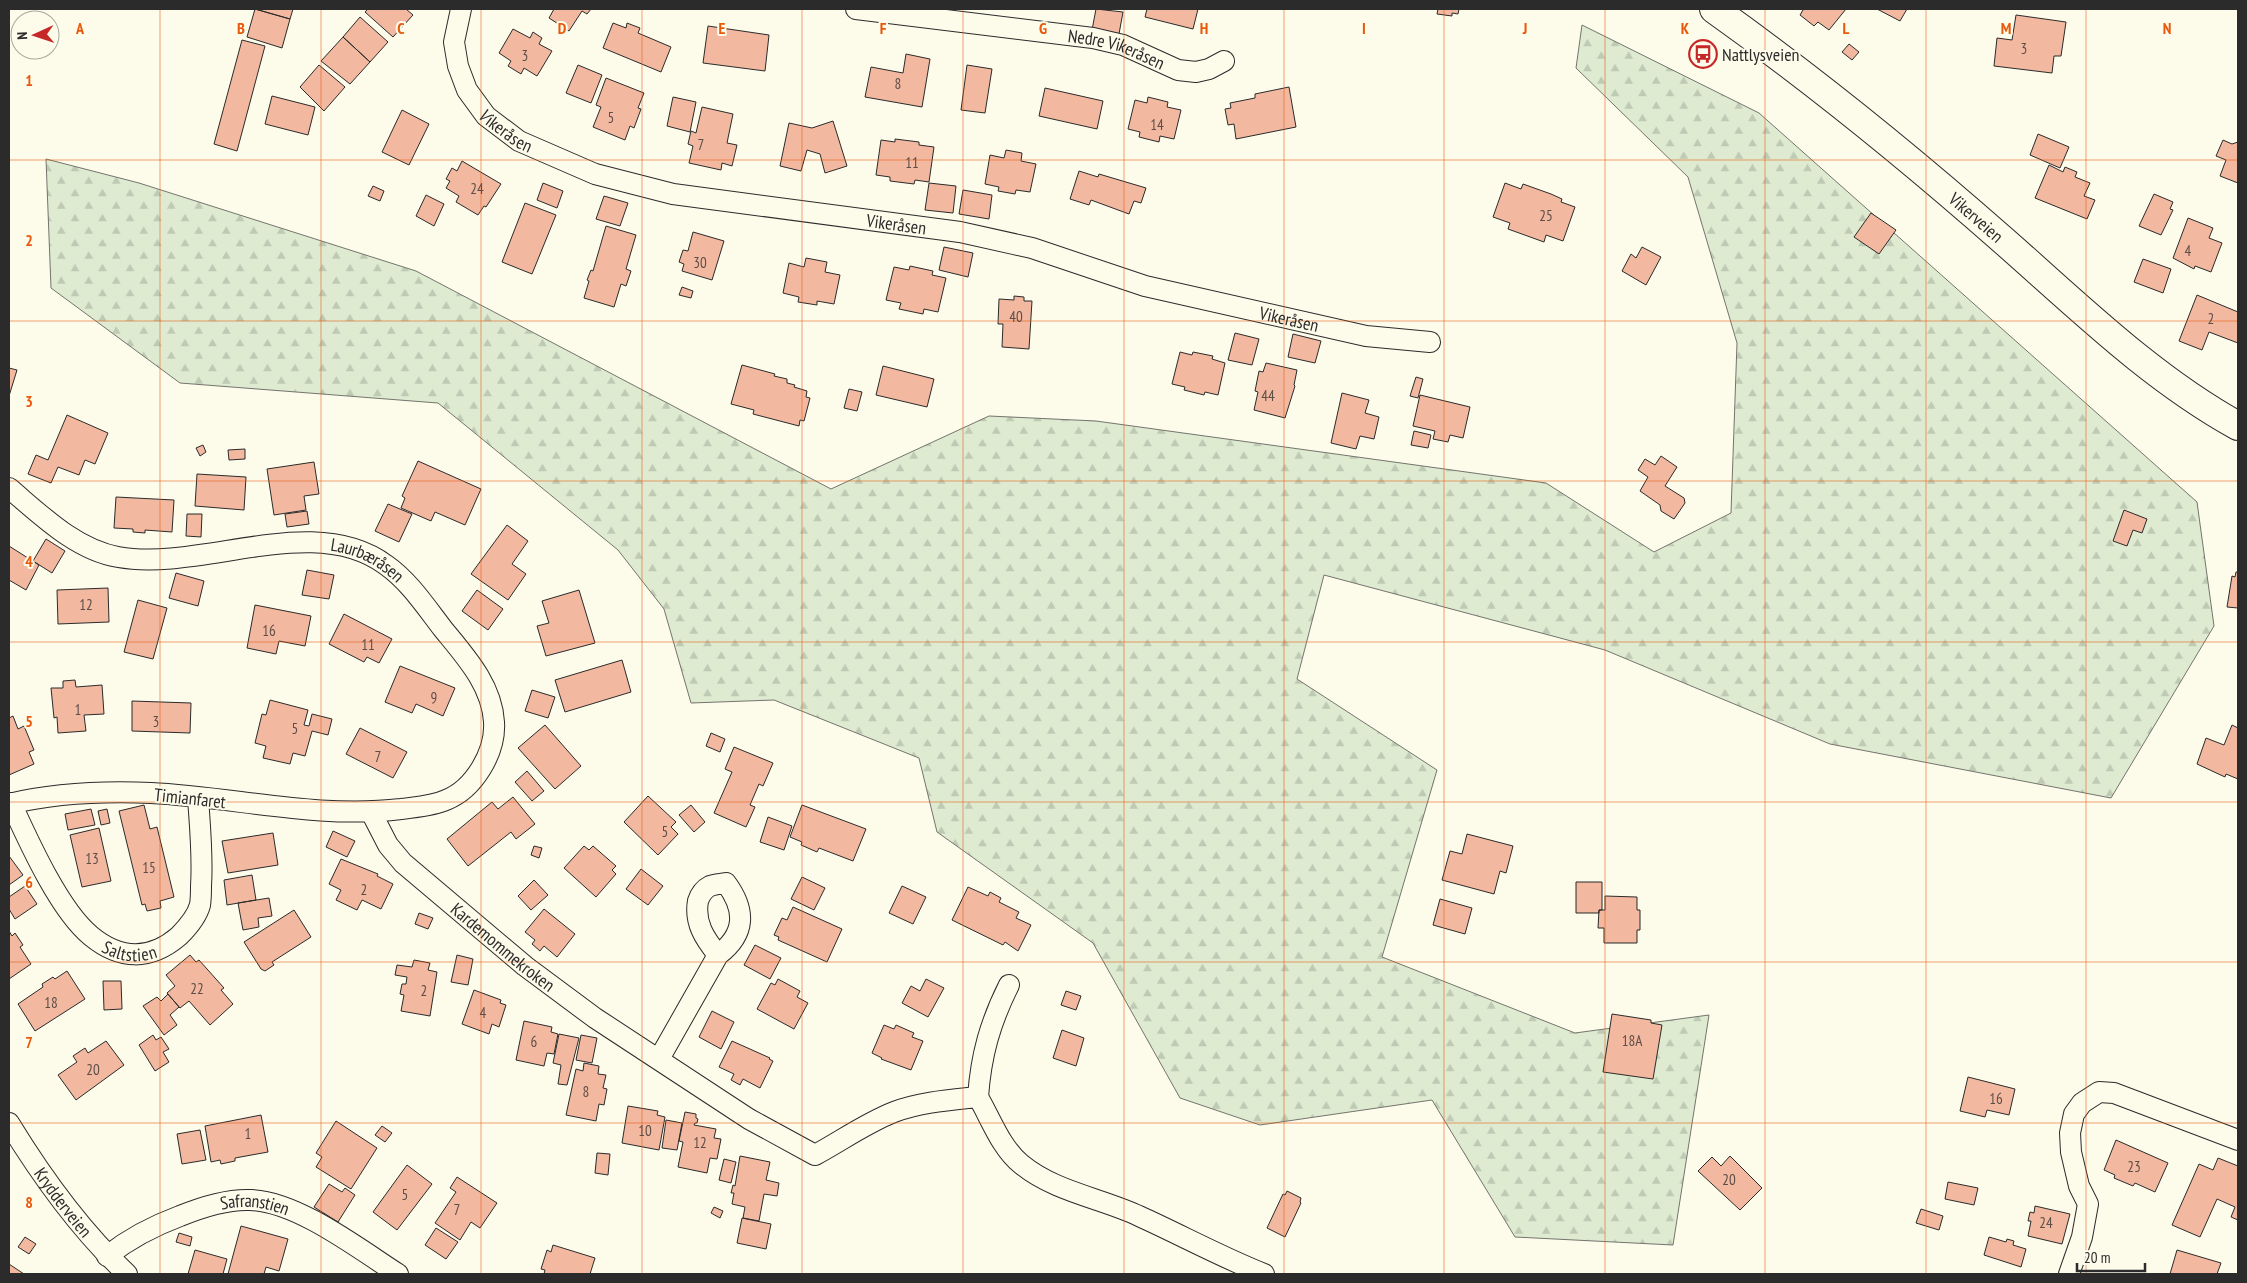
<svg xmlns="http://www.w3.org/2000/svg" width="2247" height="1283" viewBox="0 0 2247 1283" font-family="'PT Sans Narrow',sans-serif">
	<defs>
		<pattern id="forest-firs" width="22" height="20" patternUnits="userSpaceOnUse" patternTransform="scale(1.25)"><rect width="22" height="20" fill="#deebd1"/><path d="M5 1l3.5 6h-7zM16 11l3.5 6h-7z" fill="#bfcab4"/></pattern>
	</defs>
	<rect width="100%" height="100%" fill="#fdfbea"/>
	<!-- forest -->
	<path fill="url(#forest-firs)" stroke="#74746e" d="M1582 25 1759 113 2197 502 2214 626 2111 798 1830 744 1605 650 1324 575 1297 679 1437 770 1382 957 1575 1033 1709 1015 1673 1245 1515 1237 1432 1100 1260 1125 1180 1098 1093 943 937 832 919 758 774 700 691 703 664 609 618 550 438 403 180 383 51 288 46 159 139 183 416 271 831 489 989 416 1096 421 1546 483 1654 552 1731 513 1737 343 1688 177 1576 68Z"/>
	<!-- building -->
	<path fill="#f2b8a0" stroke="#2b2b2b" d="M255 9 290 19 282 48 247 37Z
		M255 9H293L290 19Z
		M368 9H406L413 15 393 37 365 12Z
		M554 9H591L587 14 582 11 569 31 549 18Z
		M1096 9 1123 12 1119 34 1092 30Z
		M1147 9H1198L1193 29 1145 17Z
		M1438 9H1459L1458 14 1452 13V16L1437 14Z
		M1801 9H1846L1829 30 1818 22 1814 26 1800 15 1803 10Z
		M1877 9H1907L1900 21Z
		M2016 15 2066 22 2061 56H2054L2052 73 1994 66 1997 38 2012 40Z
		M360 17 388 42 370 62 343 37Z
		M613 23 626 28 627 23 640 28 638 33 671 47 661 72 603 48Z
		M708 26 769 35 765 71 703 63Z
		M513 29 530 38 533 32 542 38 539 44 552 51 537 76 524 68 521 74 508 66 511 61 499 53Z
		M343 37 370 62 350 84 321 61Z
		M242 40 265 46 237 151 214 144Z
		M1849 44 1859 52 1852 60 1842 52Z
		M906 54 930 59 922 107 865 97 871 67 903 73Z
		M319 65 345 87 324 111 300 87Z
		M578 65 602 75 591 103 566 93Z
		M967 65 992 69 985 113 961 110Z
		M606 78 644 93 638 108 641 109 634 128 630 126 625 140 593 127 601 107 596 105Z
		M1289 87 1296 127 1236 139 1234 124 1228 125 1225 109 1231 108 1230 103 1255 98V94Z
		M1045 88 1103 101 1097 129 1039 116Z
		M272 96 315 107 308 135 265 124Z
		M673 97 696 102 690 132 667 126Z
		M1148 97 1168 102 1167 107 1181 110 1174 139 1160 136 1159 142 1139 137 1140 132 1128 129 1135 100 1147 103Z
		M702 107 733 114 727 143 737 145 732 166 722 163 721 170 689 163 693 146 688 144 691 131 696 133Z
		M402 110 429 124 409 165 382 152Z
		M833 121 847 166 825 173 820 154 807 150 801 171 780 166 789 123 812 128Z
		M2038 134 2069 147 2060 168 2030 155Z
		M895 139 919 142V145L934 147 929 182 915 180 914 184 890 181V177L876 175 881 140 895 142Z
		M2223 140 2232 144 2238 142V183L2220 176 2226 160 2216 156Z
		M1006 150 1022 153 1021 161 1036 164 1030 192 1016 190 1015 194 998 191 999 187 985 184 990 155 1004 158Z
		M462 161 501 184 486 207 484 206 478 215 456 202 459 196 446 188 450 181 446 179 452 168 457 171Z
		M2049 165 2063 172 2065 167 2077 172 2075 177 2090 183 2084 196 2095 200 2087 219 2035 198Z
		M1079 171 1098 177 1099 174 1146 188 1141 203 1134 201 1129 214 1091 200 1089 205 1070 199Z
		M543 183 563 191 557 208 537 200Z
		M929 183 956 186 953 213 925 210Z
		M1505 183 1521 189 1523 184 1551 194 1562 199 1561 202 1575 207 1563 241 1546 235 1544 242 1508 229 1510 223 1493 217Z
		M373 186 384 191 380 201 368 196Z
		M963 190 992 195 989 219 959 214Z
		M2154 194 2173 202 2170 209 2173 210 2161 235 2139 226Z
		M426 195 444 204 434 226 416 216Z
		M604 196 628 203 620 226 596 219Z
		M525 203 556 215 532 274 502 262Z
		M1871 213 1896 230 1879 254 1854 237Z
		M2188 218 2213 228 2209 238 2222 243 2211 272 2195 266 2194 269 2173 258Z
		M606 226 636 235 626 269 631 271 626 286 621 284 614 307 584 298 589 281 587 280 591 270 593 271Z
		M693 232 724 241 712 280 682 271 684 264 679 262 683 250 688 251Z
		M944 247 973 253 968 277 939 270Z
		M1642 247 1661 257 1646 285 1622 271 1631 254 1636 258Z
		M806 258 827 262 825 272 840 275 834 304 817 301V305L798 302 799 297 783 293 789 263 804 267Z
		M2143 259 2171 269 2163 293 2134 282Z
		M910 266 933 271 932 275 946 278 938 312 924 309 923 314 899 309 901 303 886 300 894 267 909 270Z
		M682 287 693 291 691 298 679 295Z
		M2197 295 2238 312V343L2209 332 2202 350 2179 341Z
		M1014 296 1024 297V301H1032L1029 349 1002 347 1003 324H998L999 299 1014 300Z
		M1235 333 1259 339 1252 365 1228 360Z
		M1293 334 1321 341 1315 363 1288 357Z
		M1180 352 1192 355 1193 352 1213 356 1212 359 1225 363 1218 395 1205 392 1204 395 1184 390 1185 387 1172 384Z
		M1266 363 1297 370 1294 385 1295 386 1285 418 1254 410 1258 392 1255 391 1259 371 1263 372Z
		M742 365 775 374 774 376 787 379V383L795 385 794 387 807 391 806 397 810 398 804 421 800 420 799 426 753 414 754 410 731 404Z
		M883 366 934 379 927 407 876 395Z
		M9 368 17 370 9 396Z
		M1416 377 1423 379 1418 398 1410 396Z
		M849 389 862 392 857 411 844 408Z
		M1342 393 1369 400 1365 413 1379 417 1374 439 1360 436 1356 449 1331 443Z
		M1420 395 1470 407 1463 438 1450 435 1448 442 1433 439 1435 431 1413 426Z
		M67 415 108 433 95 464 85 460 79 475 58 467 51 483 28 474 36 455 48 460Z
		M1414 431 1431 435 1428 448 1411 445Z
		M203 445 206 452 200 456 196 448Z
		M245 449V459L229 460 228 450Z
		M1661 456 1677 467 1665 486 1684 498 1685 503 1674 519 1661 511 1660 505 1640 491 1648 477 1638 470 1645 459 1655 465Z
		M418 461 481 489 465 525 435 512 431 521 401 508 405 498 402 496Z
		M314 462 319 494 304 496 306 510 274 515 267 469Z
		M197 474 246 477 244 510 195 506Z
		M116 497 174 500 172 532 145 530V533L133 532V529L114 528Z
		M388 504 412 514 399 542 375 531Z
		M2124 510 2147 519 2142 533 2133 530 2127 546 2113 541Z
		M307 511 309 524 287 527 285 514Z
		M187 514H202L201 537 186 536Z
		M507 525 528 541 512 564 526 574 508 600 471 574Z
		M46 539 65 551 52 573 33 561Z
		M9 546 39 565 26 590 9 580Z
		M307 570 334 575 329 599 302 595Z
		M2236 572H2238V608L2227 607 2232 576 2235 577Z
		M176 573 204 581 198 606 169 598Z
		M108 588 109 622 58 624 57 590Z
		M477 590 503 609 488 630 462 611Z
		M579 590 595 643 546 656 537 626 549 623 542 601Z
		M138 600 167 608 153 659 124 652Z
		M255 605 311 616 305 646 279 641 276 654 247 648Z
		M344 614 392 639 379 663 367 657 364 662 329 644Z
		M622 660 631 692 565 712 555 680Z
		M400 666 455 688 443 716 416 704 412 713 385 702Z
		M75 680 76 687 102 685 104 714 84 715 86 731 58 733 57 717 54 718 51 688H63V681Z
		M532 690 555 697 548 718 525 711Z
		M270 700 308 710 304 725 309 726 312 714 332 719 328 735 312 731 305 756 293 753 290 764 263 758 266 746 255 743 262 714 266 715Z
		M132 701 191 703 190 733 132 731Z
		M13 716 18 729 24 726 34 750 29 752 34 764 9 775V718Z
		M545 725 581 766 555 789 518 748Z
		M2232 725 2238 728V779L2226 774 2225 777 2197 764 2206 738 2224 745Z
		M360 728 407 752 393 778 346 754Z
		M711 733 725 739 720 752 706 746Z
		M734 747 773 763 763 786 759 784 750 805 755 807 746 827 714 813 732 772 725 769Z
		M527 771 544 791 532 801 515 782Z
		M648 796 676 822 671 827 678 834 658 855 624 822Z
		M513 797 535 824 516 839 511 832 468 866 447 839 492 802 498 809Z
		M144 805 150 829 157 827 174 897 160 901 161 908 147 911 145 904 142 905 119 811Z
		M691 805 705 822 694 832 679 815Z
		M802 805 866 829 853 861 819 848 817 852 801 845 802 842 790 837Z
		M91 809 95 825 68 830 65 814Z
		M107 809 110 823 101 825 98 811Z
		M768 817 792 826 784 850 760 842Z
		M99 828 111 881 82 887 70 835Z
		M333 831 355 841 347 857 326 847Z
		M273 833 278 865 228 873 222 841Z
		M1467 834 1513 846 1506 873 1500 871 1494 894 1442 880 1450 851 1462 854Z
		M534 846 542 848 539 858 531 855Z
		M584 846 589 850 593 846 616 866 612 870 616 874 596 897 564 868Z
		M9 856 23 875 9 885Z
		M341 859 378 874 377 876 393 884 381 909 362 900 357 910 336 900 341 890 329 884Z
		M641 869 663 886 648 905 626 889Z
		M252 875 256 900 227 905 224 880Z
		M802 877 825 888 814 910 791 899Z
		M534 880 548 895 531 910 518 896Z
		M1576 882H1602V910H1599V913H1576Z
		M25 886 37 904 15 919 9 909V897Z
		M902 886 926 897 913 924 889 913Z
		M968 887 988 896 990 892 1001 898 999 902 1019 912 1016 918 1031 925 1018 951 1005 942 1003 945 952 920Z
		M1605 896 1637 897V910H1640V930H1637V943H1604V928H1598L1599 910H1605Z
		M269 898 272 916 258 918 259 927 243 930 238 903Z
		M1440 899 1472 908 1465 934 1433 925Z
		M793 907 842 929 827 962 778 940 779 937 774 935 782 918 787 920Z
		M544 909 575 934 557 957 544 946 540 951 532 944 535 940 525 932Z
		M294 910 311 937 272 962 274 965 265 971 261 969 244 942Z
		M419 913 433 918 428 929 415 924Z
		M9 931 12 936 15 933 23 945 20 947 31 964 9 979Z
		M755 945 781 958 770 979 744 965Z
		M190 955 196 962 199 960 224 988 221 990 233 1004 210 1025 189 1001 180 1008 167 993 175 986 166 975Z
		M457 955 473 959 468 985 451 982Z
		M414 960 430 963 428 970 437 972 430 1016 401 1011 404 995 400 994 402 984H406L407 977 395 975 397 965 412 967Z
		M67 971 85 999 35 1031 18 1004 43 987 42 984 53 977 55 979Z
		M778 979 800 991 797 997 808 1003 794 1029 757 1009 771 983 775 985Z
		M926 979 944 988 928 1017 902 1003 911 986 920 991Z
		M103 981H121L122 1009 104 1010Z
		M474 990 501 1000 500 1003 506 1005 499 1027 492 1024 489 1034 462 1024Z
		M1066 991 1081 996 1076 1010 1061 1005Z
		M168 994 179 1007 170 1015 177 1025 164 1035 143 1006 157 997 161 1001Z
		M712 1011 734 1022 721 1049 699 1037Z
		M1612 1014 1651 1020V1023L1662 1025 1653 1079 1603 1072Z
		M524 1021 552 1027 551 1032 558 1034 554 1054 547 1053 544 1066 516 1060Z
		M884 1025 894 1029 896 1025 914 1033 912 1037 923 1041 911 1070 881 1059 882 1058 872 1053Z
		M1062 1030 1084 1038 1076 1066 1053 1058Z
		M559 1034 579 1038 567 1085 558 1084 561 1065 553 1063Z
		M153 1035 156 1040 161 1037 169 1049 163 1052 169 1062 155 1071 139 1045Z
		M581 1035 597 1038 592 1063 576 1060Z
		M106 1041 124 1065 76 1100 58 1075 77 1062 73 1056 85 1048 88 1053Z
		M732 1041 770 1058 769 1059 773 1061 760 1088 743 1079 740 1085 731 1080 734 1074 719 1067Z
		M584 1063 599 1066 598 1074 606 1075 603 1088 607 1089 604 1105 599 1104 596 1121 566 1115 576 1069 583 1071Z
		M1968 1077 2015 1089 2009 1115 1987 1110 1985 1117 1960 1111Z
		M628 1106 658 1111 657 1115 665 1117 659 1150 622 1143Z
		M685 1112 696 1114V1118L698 1119 697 1123H695L694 1125 716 1129 714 1138 721 1139 717 1159 710 1158 707 1173 678 1167 683 1142 679 1141Z
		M261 1115 268 1152 235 1158V1161L221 1164 220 1160 211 1162 205 1126Z
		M666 1120 682 1123 677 1150 662 1148Z
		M336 1121 377 1148 351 1189 316 1167 322 1157 316 1153Z
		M382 1126 392 1133 385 1142 375 1135Z
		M200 1130 206 1160 182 1164 177 1134Z
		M2116 1140 2168 1163 2155 1192 2135 1183 2133 1186 2114 1178 2115 1175 2104 1170Z
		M597 1153 610 1154 608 1175 595 1173Z
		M740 1156 770 1162 766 1180 779 1183 777 1196 764 1194 759 1221 743 1218 745 1207 732 1204 734 1193H731L733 1185 735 1186Z
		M1730 1156 1762 1188 1740 1210 1698 1171 1712 1157 1721 1166Z
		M2218 1158 2238 1166V1220L2231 1217 2235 1207 2217 1199 2200 1237 2172 1225 2199 1164 2213 1170Z
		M724 1159 736 1162 731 1183 719 1180Z
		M407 1165 432 1184 397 1230 373 1212Z
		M457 1177 497 1203 480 1228 471 1222 460 1240 435 1223 456 1192 450 1188Z
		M1948 1182 1978 1188 1974 1205 1945 1199Z
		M329 1184 342 1192 345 1188 355 1195 338 1222 314 1207Z
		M1287 1191 1301 1198 1300 1202 1301 1203 1285 1237 1267 1228 1283 1194 1285 1195Z
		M2035 1206 2070 1214 2062 1244 2028 1236 2031 1221H2028L2030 1212 2034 1213Z
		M714 1207 723 1211 720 1218 711 1213Z
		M1921 1209 1943 1216 1939 1230 1916 1223Z
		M742 1218 771 1224 766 1249 737 1243Z
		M241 1226 288 1239 279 1271 266 1267 264 1274H228Z
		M436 1228 458 1242 446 1259 425 1245Z
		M179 1233 192 1237 190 1246 176 1242Z
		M25 1237 36 1244 29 1254 18 1247Z
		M1989 1237 2006 1242 2007 1239 2014 1241 2013 1245 2026 1249 2021 1267 1984 1255Z
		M553 1245 595 1258 590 1274H544L545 1270 541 1269 547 1250 551 1252Z
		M195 1250 227 1259 223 1274H188Z
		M2177 1250 2221 1263 2217 1274H2170Z
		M9 1264 24 1274H9Z"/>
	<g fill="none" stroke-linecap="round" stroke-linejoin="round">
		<defs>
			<g id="minor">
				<path id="s1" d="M461 9 454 42 458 66 467 90 486 116 519 141 595 174 673 194 960 232 1032 248 1145 286 1366 336 1430 342"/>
				<path id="s2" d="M856 9 1093 38 1123 45 1178 70 1196 72 1209 69 1224 61"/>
				<path id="s3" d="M9 488C41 515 76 550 118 557 203 572 313 511 386 565 409 581 426 607 443 629 465 656 492 685 494 722 496 752 474 789 446 800 433 806 415 807 401 809 317 819 234 797 151 793 103 791 55 793 9 804"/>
				<path id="s4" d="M11 803C28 840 59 910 91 936 120 960 150 961 179 936 187 928 197 916 200 905 201 899 201 892 201 886 203 857 200 827 198 798"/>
				<path id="s5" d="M371 812 388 845 403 863 525 966 595 1018 749 1119 815 1155C841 1141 866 1123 894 1112 921 1102 950 1100 978 1097 991 1119 1001 1148 1021 1164 1055 1192 1101 1198 1139 1216 1181 1235 1221 1257 1264 1274"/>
				<path d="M659 1059 718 955C746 934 746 910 726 883 721 884 715 884 710 886 704 889 700 895 698 901 694 923 705 939 718 955"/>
				<path d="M978 1097C981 1055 990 1023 1009 985"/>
				<path id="s6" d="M9 1123C42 1177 81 1231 127 1274"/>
				<path id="s7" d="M107 1256C130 1238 153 1226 180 1216 202 1207 226 1199 250 1200 297 1201 359 1249 398 1274"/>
				<path d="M2069 1274 2082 1237 2088 1204 2079 1186 2071 1152 2070 1133 2074 1114 2082 1103 2099 1092 2114 1093 2238 1140"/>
			</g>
			<g id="secondary">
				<path id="s8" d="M1714 9C1815 81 1911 159 2004 241 2078 306 2151 378 2238 426"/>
			</g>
		</defs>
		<!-- minor casing -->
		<use href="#minor" stroke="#2b2b2b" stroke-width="22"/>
		<!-- secondary casing -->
		<use href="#secondary" stroke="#2b2b2b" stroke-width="30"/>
		<!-- minor -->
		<use href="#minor" stroke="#fdfbea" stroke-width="20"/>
		<!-- secondary -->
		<use href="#secondary" stroke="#fdfbea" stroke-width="28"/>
	</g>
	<!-- grid -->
	<path fill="none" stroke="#e8590c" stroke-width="1" stroke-opacity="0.55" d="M160 9V1274M321 9V1274M481 9V1274M642 9V1274M802 9V1274M963 9V1274M1124 9V1274M1284 9V1274M1444 9V1274M1605 9V1274M1765 9V1274M1926 9V1274M2086 9V1274M9 160H2238M9 321H2238M9 481H2238M9 642H2238M9 802H2238M9 962H2238M9 1123H2238"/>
	<!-- icons -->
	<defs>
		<symbol id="bus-ring" viewBox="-11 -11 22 22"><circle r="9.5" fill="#fdfbea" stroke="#c62828" stroke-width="1.5"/><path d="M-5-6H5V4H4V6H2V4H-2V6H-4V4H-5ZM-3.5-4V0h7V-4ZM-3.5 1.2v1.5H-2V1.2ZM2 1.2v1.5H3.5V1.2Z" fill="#c62828"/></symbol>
	</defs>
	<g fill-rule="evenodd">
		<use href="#bus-ring" x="1687" y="38" width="32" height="32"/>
	</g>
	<g text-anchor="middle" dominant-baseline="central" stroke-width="4" stroke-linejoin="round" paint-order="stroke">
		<!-- number labels -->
		<g font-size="15" fill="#5d4e48">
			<text x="2024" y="48">3</text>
			<text x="525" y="55">3</text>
			<text x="898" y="83">8</text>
			<text x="611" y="117">5</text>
			<text x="1157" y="124">14</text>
			<text x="701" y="144">7</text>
			<text x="912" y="162">11</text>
			<text x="477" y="188">24</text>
			<text x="1546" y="215">25</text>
			<text x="2188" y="250">4</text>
			<text x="700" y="262">30</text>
			<text x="1016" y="316">40</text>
			<text x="2211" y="318">2</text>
			<text x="1268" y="395">44</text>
			<text x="86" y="604">12</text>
			<text x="269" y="630">16</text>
			<text x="368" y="644">11</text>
			<text x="434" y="697">9</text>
			<text x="78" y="709">1</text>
			<text x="156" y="721">3</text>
			<text x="295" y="728">5</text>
			<text x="378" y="756">7</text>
			<text x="665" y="831">5</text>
			<text x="92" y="858">13</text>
			<text x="149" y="867">15</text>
			<text x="364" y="889">2</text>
			<text x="197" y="988">22</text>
			<text x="424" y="990">2</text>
			<text x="51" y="1002">18</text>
			<text x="483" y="1012">4</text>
			<text x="1632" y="1040">18A</text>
			<text x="534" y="1041">6</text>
			<text x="93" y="1069">20</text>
			<text x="586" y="1091">8</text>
			<text x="1996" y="1098">16</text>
			<text x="645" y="1130">10</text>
			<text x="248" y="1133">1</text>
			<text x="700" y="1142">12</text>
			<text x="2134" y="1166">23</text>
			<text x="1729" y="1179">20</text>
			<text x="405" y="1194">5</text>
			<text x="457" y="1209">7</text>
			<text x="2046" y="1222">24</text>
		</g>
		<!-- street labels -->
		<g font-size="18" fill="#2b2b2b" stroke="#fdfbea">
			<text stroke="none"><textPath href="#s2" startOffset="264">Nedre Vikeråsen</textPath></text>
			<text stroke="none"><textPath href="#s1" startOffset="141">Vikeråsen</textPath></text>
			<text stroke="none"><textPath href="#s8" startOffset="335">Vikerveien</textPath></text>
			<text stroke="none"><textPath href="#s1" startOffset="546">Vikeråsen</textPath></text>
			<text stroke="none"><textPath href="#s1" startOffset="951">Vikeråsen</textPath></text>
			<text stroke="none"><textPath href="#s3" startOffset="385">Laurbæråsen</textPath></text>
			<text transform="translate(190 798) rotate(6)">Timianfaret</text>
			<text stroke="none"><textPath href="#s4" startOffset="199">Saltstien</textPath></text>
			<text stroke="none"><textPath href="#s5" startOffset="191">Kardemommekroken</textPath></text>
			<text stroke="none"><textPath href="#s6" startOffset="96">Krydderveien</textPath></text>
			<text stroke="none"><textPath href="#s7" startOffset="161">Safranstien</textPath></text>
		</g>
		<!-- poi labels -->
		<g font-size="18" fill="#2b2b2b" stroke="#fdfbea" text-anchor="start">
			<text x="1722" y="54">Nattlysveien</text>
		</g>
	</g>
	<g font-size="16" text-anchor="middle" font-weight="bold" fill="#e8590c" stroke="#fdfbea" stroke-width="4" stroke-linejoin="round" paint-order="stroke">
		<text x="80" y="34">A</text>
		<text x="241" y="34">B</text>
		<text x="401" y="34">C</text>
		<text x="562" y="34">D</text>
		<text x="722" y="34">E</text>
		<text x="883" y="34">F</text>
		<text x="1043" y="34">G</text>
		<text x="1204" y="34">H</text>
		<text x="1364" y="34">I</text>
		<text x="1525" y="34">J</text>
		<text x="1685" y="34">K</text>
		<text x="1846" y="34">L</text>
		<text x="2006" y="34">M</text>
		<text x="2167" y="34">N</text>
		<text x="29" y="86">1</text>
		<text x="29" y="246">2</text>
		<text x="29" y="407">3</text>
		<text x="29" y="567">4</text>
		<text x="29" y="727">5</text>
		<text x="29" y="888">6</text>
		<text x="29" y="1048">7</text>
		<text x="29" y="1208">8</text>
	</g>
	<!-- border -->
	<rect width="2247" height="1283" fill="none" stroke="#2b2b2b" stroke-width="20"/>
	<!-- north arrow -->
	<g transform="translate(35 35) rotate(267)"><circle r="24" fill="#fdfbea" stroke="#a9a89e"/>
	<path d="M0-4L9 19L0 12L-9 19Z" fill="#c62828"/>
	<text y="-8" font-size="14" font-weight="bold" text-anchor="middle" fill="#2b2b2b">N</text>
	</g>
	<!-- scale -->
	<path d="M2077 1263v8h68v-8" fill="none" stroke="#2b2b2b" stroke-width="2.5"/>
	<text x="2084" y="1263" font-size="15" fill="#2b2b2b" stroke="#fdfbea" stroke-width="4" paint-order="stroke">20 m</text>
</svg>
